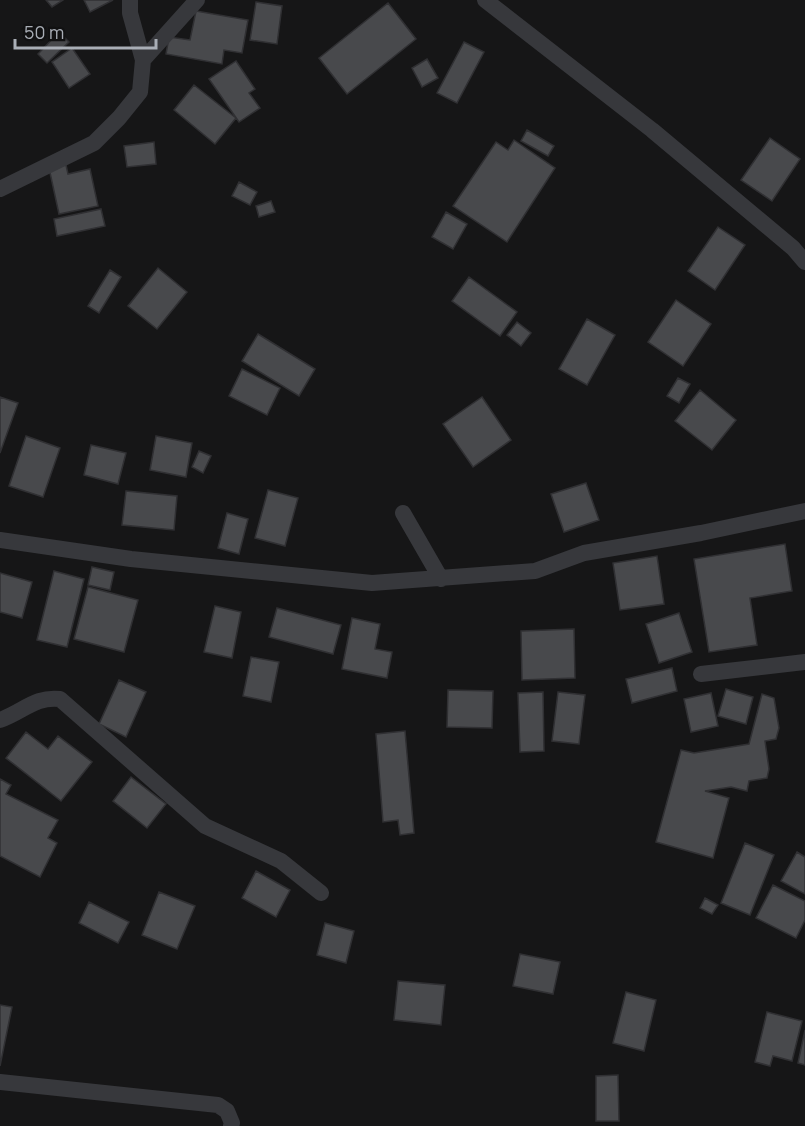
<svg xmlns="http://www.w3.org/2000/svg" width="805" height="1126" viewBox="0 0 805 1126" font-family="Manrope,sans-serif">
	<rect width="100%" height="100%" fill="#161617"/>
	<!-- building -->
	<path fill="#48494c" stroke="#303033" stroke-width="1.5" d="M46 0H63L52 7Z
		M84 0H113L90 12Z
		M256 2 282 6 277 44 250 40Z
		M388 3 416 39 347 94 319 58Z
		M196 11 248 20 242 53 224 50 222 64 166 54 169 37 190 40Z
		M59 32 69 42 47 63 38 54Z
		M464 42 484 52 457 103 437 93Z
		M72 48 90 74 69 88 52 62Z
		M427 59 438 78 422 87 412 68Z
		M236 61 255 89 249 93 260 108 239 122 209 79Z
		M194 85 236 118 215 144 174 110Z
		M527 130 554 146 548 156 521 141Z
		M770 138 800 159 772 201 741 180Z
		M514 140 555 168 507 242 453 206 496 142 508 150Z
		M154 142 156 164 127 167 124 146Z
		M66 165 68 174 90 169 98 206 59 214 49 168Z
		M239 182 257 192 250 205 232 196Z
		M271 201 275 212 259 217 256 206Z
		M101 209 105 226 57 236 54 219Z
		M446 212 467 224 453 249 432 237Z
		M718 227 745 245 715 290 688 271Z
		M158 268 187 292 157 329 128 306Z
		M110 270 121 277 99 313 88 306Z
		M469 277 517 312 500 336 452 301Z
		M676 300 711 324 683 366 648 342Z
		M587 319 615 335 587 385 559 369Z
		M517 322 531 333 521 346 507 335Z
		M258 334 315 369 299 396 242 361Z
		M242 369 280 388 267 415 229 396Z
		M678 378 690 384 679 403 667 396Z
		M700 390 736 420 712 450 675 421Z
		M0 397 18 403 0 453Z
		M482 397 511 440 473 467 443 424Z
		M26 436 60 448 43 497 9 486Z
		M156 436 192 443 186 477 150 470Z
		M91 445 126 453 118 484 84 475Z
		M199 451 211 456 203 473 192 467Z
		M586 483 599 520 564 532 551 494Z
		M268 490 298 498 285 546 255 538Z
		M126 491 177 496 174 530 122 525Z
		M227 513 248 519 239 554 218 548Z
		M785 544 792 591 750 598 757 645 709 652 694 559Z
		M657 556 664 604 620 610 613 563Z
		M92 567 114 572 110 590 88 585Z
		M54 571 84 579 67 647 37 640Z
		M0 573 32 582 22 618 0 612Z
		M88 587 138 600 124 652 74 639Z
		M215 606 241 612 232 658 204 652Z
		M277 608 341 625 333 654 269 637Z
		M679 613 692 652 659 663 646 624Z
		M352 618 380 624 375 649 392 652 387 678 342 669Z
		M574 629 575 678 522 680 521 631Z
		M251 657 279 662 271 702 243 696Z
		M672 668 677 691 632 703 626 679Z
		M119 680 146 692 126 737 99 724Z
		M726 689 753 697 746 724 718 716Z
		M448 690 493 691 492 728 447 727Z
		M543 692 544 751 520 752 518 693Z
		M558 692 585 695 579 744 552 741Z
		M711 693 718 726 691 732 684 699Z
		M762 694 774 698 779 728 776 739 765 741 769 769 767 778 749 781 747 791 731 787 705 791 729 798 713 858 656 842 681 750 694 753 749 744Z
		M405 731 414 833 400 835 398 820 383 822 376 734Z
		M26 732 48 749 58 736 92 762 61 801 6 758Z
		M131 777 166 804 147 828 113 801Z
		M0 779 11 785 6 794 58 820 48 838 57 843 40 877 0 856Z
		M745 843 774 855 750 915 721 903Z
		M797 852 805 857V894L781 881Z
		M256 871 290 890 276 917 242 898Z
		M773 885 805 901V920L796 938 756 918Z
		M159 892 195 906 177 949 142 935Z
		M705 898 718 905 712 914 700 908Z
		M89 902 129 922 118 943 79 923Z
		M325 923 354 931 346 963 317 955Z
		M520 954 560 962 553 994 513 986Z
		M398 981 445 985 441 1025 394 1020Z
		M626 992 656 1000 644 1051 613 1043Z
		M0 1005 12 1007 0 1066Z
		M767 1012 802 1021 792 1061 773 1056 770 1066 755 1062Z
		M805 1030V1065L798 1063Z
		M618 1075 619 1121H596V1076Z"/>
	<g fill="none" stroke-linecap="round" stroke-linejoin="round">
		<!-- street -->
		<path stroke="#37383c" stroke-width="16" d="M485 0 652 130 793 248 805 262
			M143 60 197 0
			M0 189 94 143 119 118 140 92 143 60 130 13V0
			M403 513 441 579
			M0 540 131 559 372 583 535 571 584 553 701 533 805 511
			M701 674 805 662
			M0 720C23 712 35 696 60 699L205 826 281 861 321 893
			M0 1082 218 1105 227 1111 232 1123 231 1126"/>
	</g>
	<!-- scale -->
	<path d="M15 39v9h141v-9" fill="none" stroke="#a9aeb6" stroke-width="3"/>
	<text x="24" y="39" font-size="18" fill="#a9aeb6" stroke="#111112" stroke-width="4.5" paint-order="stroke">50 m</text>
</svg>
